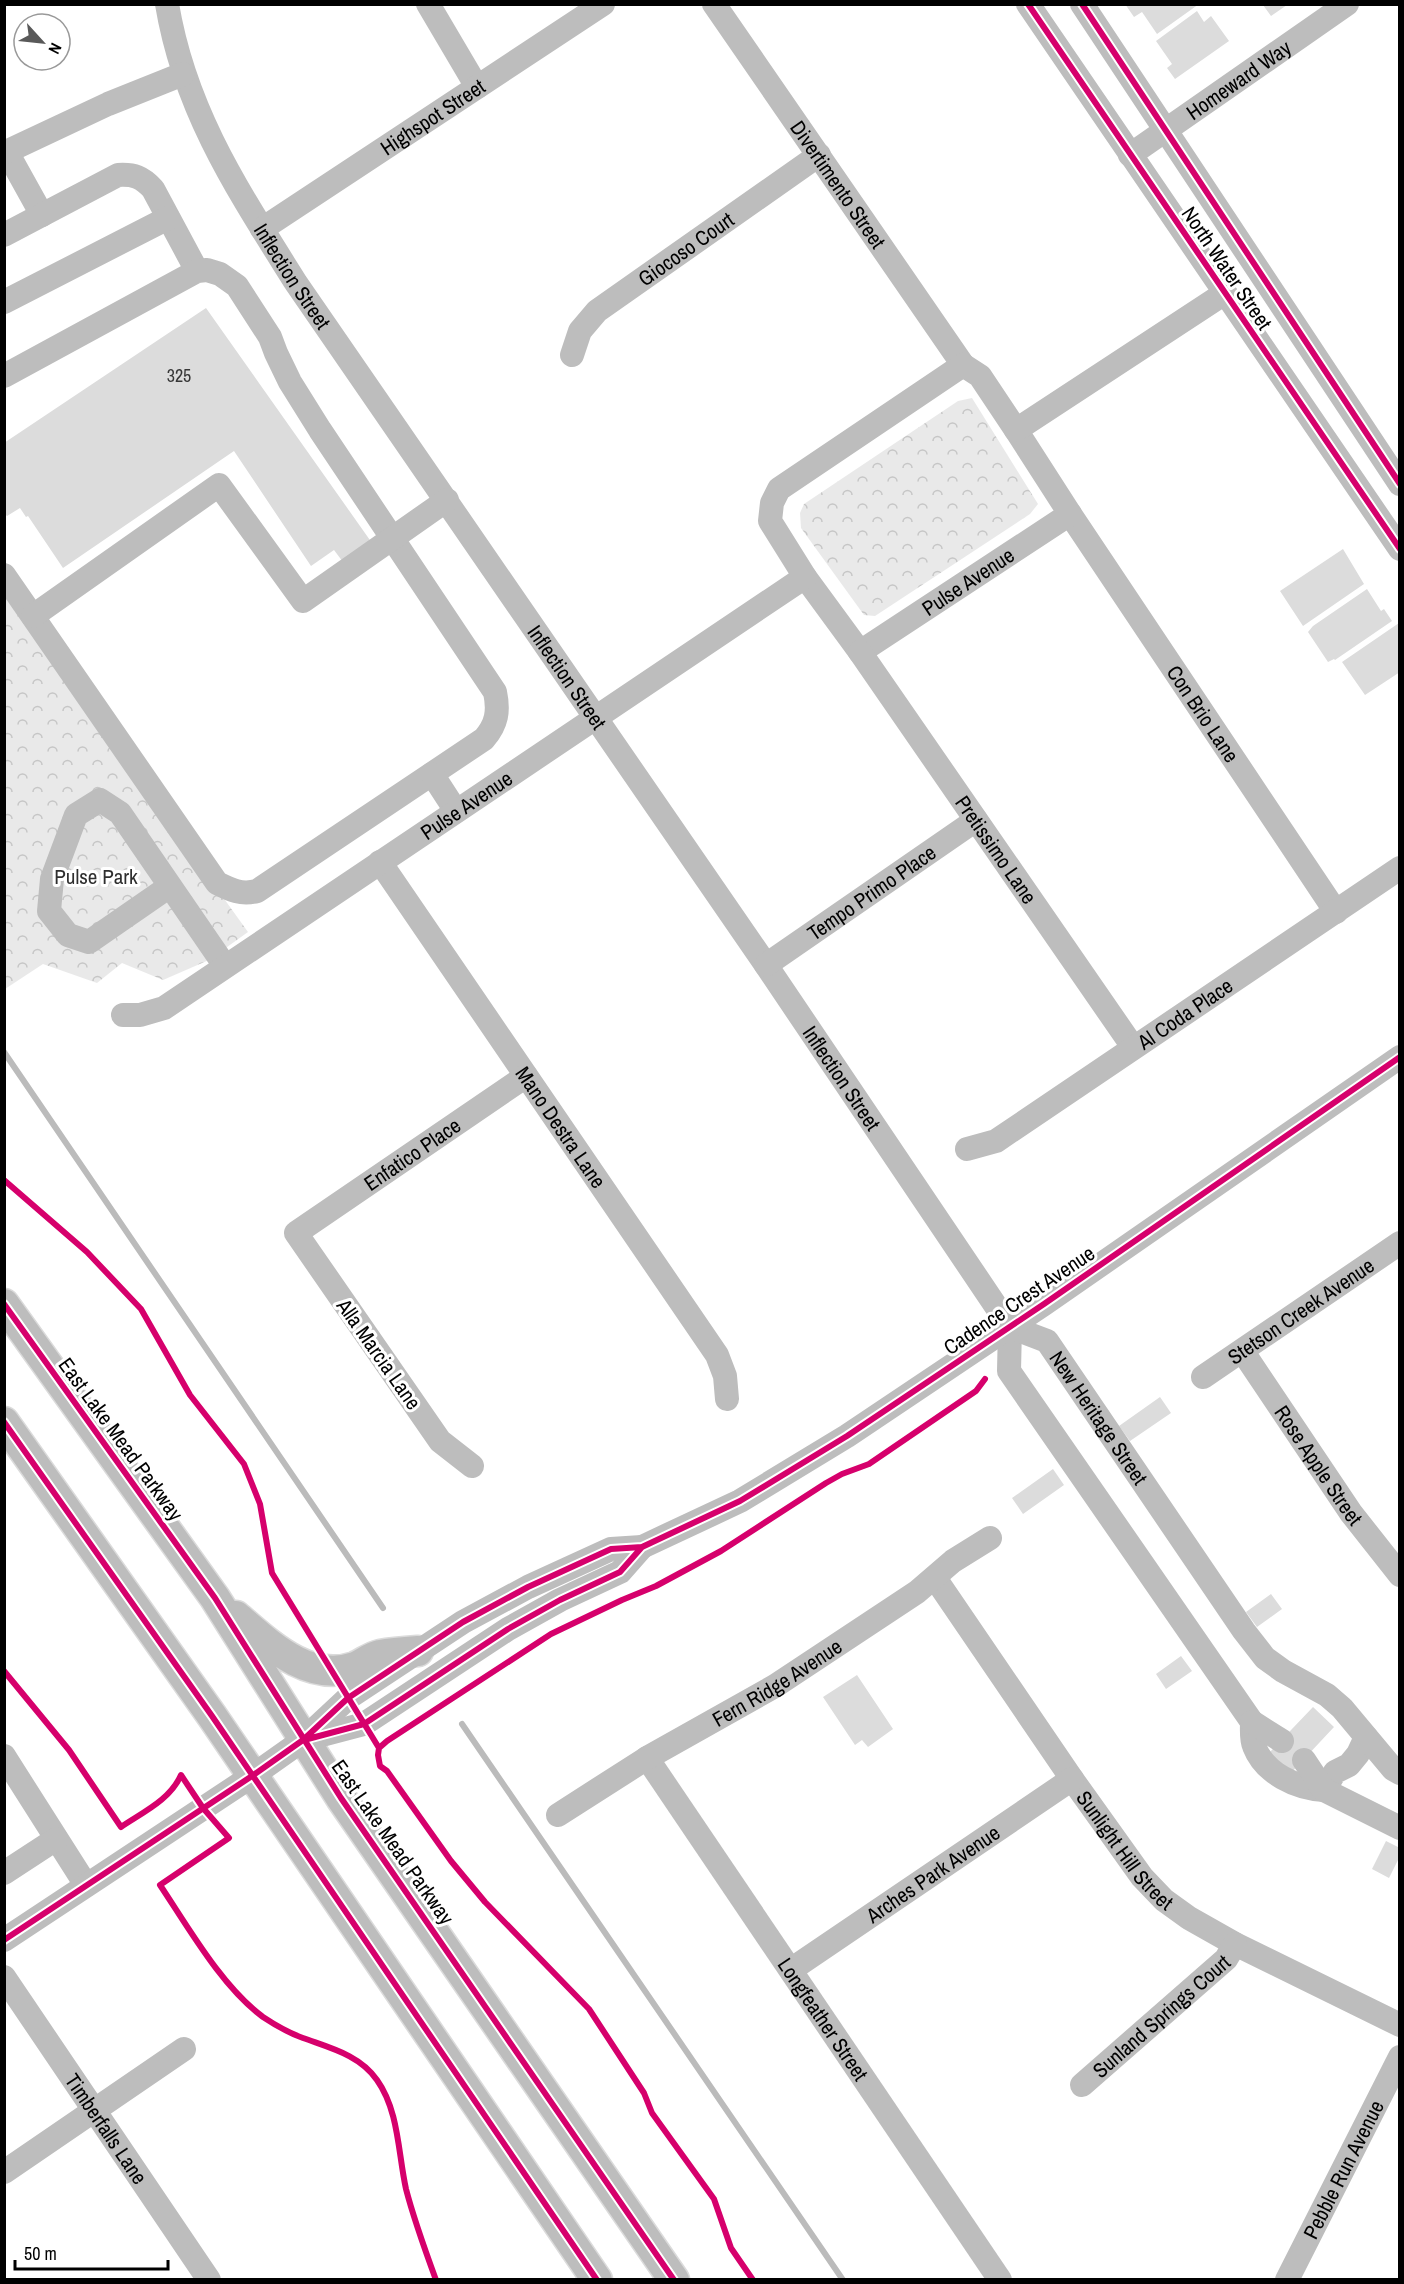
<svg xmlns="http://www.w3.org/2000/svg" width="1404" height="2284" viewBox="0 0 1404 2284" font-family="'Archivo Narrow',sans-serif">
	<defs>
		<pattern id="forest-crowns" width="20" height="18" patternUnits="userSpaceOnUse" patternTransform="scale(1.5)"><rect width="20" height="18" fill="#e9e9e9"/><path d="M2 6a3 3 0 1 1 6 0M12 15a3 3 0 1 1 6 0" fill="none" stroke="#c6c6c6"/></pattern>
	</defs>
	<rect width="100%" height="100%" fill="#fff"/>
	<!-- forest -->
	<path fill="url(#forest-crowns)" d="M972 398 1038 504 1030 514 875 616 864 615 801 528 800 513 804 504 958 401Z
		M4 593 248 932 209 960 163 980 122 963 97 983 43 964 5 989Z"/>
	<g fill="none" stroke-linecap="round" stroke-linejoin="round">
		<!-- stream -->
		<path stroke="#bbb" stroke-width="6" d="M4 1052 383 1608
			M462 1724 843 2280"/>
	</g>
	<!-- building -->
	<path fill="#dcdcdc" d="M1125 4H1199L1157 34 1142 12 1134 17Z
		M1263 5H1287L1271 16Z
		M1197 11 1204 22 1211 16 1229 41 1175 79 1167 68 1172 64 1156 41Z
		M206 308 372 543 343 562 334 550 311 566 234 451 63 568 28 516 26 517 20 508 7 516 4 513V443Z
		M1343 549 1364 584 1303 626 1280 591Z
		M1367 589 1381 611 1384 609 1392 621 1335 660 1334 659 1328 662 1308 632 1313 626Z
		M1399 623 1400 672 1365 695 1342 662Z
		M1160 1397 1171 1413 1130 1441 1119 1426Z
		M1053 1469 1064 1485 1023 1514 1012 1498Z
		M1271 1594 1282 1609 1257 1627 1246 1612Z
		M1181 1656 1192 1671 1166 1689 1156 1674Z
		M857 1675 893 1729 868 1747 862 1740 855 1745 823 1697Z
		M1313 1707 1334 1727 1291 1773 1269 1753Z
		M1386 1841 1400 1848V1856L1389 1878 1372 1869Z"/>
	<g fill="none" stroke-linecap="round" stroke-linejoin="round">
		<defs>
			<path id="major" d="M4 1304 215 1598 341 1798 674 2280
				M4 1422 212 1716 597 2280
				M236 1616C269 1644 308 1683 355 1667 364 1663 371 1657 380 1655 392 1653 405 1652 418 1651"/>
		</defs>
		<!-- major casing -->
		<use href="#major" stroke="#dbdbdb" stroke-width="33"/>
		<!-- minor -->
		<g stroke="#bdbdbd" stroke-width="24">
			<path id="s1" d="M167 4C185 112 239 192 296 283L766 965 1010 1327"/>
			<path d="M428 4 477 87"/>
			<path id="s2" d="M714 4 963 365"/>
			<path d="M1028 4 1400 549"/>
			<path d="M1082 4 1400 484"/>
			<path d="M7 152 42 215"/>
			<path d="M4 153 108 104 183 74"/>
			<path id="s3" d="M1130 155 1347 4"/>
			<path id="s4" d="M262 229 603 4"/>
			<path d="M4 235 118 175C134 174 142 177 153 189L197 271"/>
			<path d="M4 302 168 218"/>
			<path id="s5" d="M572 355 580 331 597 311 819 155"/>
			<path d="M4 376 197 271 207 270 220 274 237 286 270 337 276 353 290 382 320 430 495 692C499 711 497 724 484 739L257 891C241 895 231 890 217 883L4 575"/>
			<path id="s6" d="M1070 514 1336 912"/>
			<path id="s7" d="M805 577 860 652 1070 514 1016 430"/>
			<path d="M33 616 219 485 303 601 447 500"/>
			<path id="s8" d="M860 652 1133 1047"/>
			<path d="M432 774 456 811"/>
			<path id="s9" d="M380 862 717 1355 725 1376 727 1399"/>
			<path d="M170 886 89 942 68 935 49 911 52 879 76 815 100 800 120 813 225 966"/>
			<path id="s10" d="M766 965 976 820"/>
			<path id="s11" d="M123 1015H140L164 1008 805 577 770 521 772 503 779 489 963 365 980 376 1016 430 1225 293"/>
			<path id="s12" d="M967 1149 996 1141 1400 868"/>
			<path d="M1010 1327 1009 1371 1252 1722C1252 1729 1251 1740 1254 1746 1265 1774 1296 1788 1324 1790L1335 1772 1349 1765 1358 1754 1366 1737"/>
			<path id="s13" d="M1010 1327 1047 1341 1244 1631 1265 1658 1283 1671 1327 1695 1342 1708 1393 1769 1400 1773"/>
			<path id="s14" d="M1243 1352 1351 1513 1400 1575"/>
			<path id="s15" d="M1203 1377 1400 1243"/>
			<path id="s16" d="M472 1466 440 1441 296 1233 526 1076"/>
			<path id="s17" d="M935 1578 1072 1779 1142 1877 1164 1900 1189 1918 1235 1944 1400 2025"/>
			<path d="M1252 1722 1282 1741"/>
			<path d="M307 1739 364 1724 508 1629 560 1600 620 1572 642 1547"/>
			<path d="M4 1756 86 1885"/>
			<path id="s18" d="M647 1758 1000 2280"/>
			<path d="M1304 1760 1324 1790 1400 1828"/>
			<path id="s19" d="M558 1815 647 1758 775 1686 917 1592 953 1561 990 1538"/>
			<path d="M4 1873 56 1839"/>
			<path d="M4 1940 252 1776 303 1740 348 1698 463 1622 528 1587 611 1549 642 1547 740 1501 847 1436 1044 1304 1400 1057"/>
			<path id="s20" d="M792 1969 1072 1779"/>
			<path id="s21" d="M4 1977 209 2280"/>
			<path id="s22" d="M1082 2085 1226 1959 1235 1944"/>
			<path d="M4 2172 184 2049"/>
			<path id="s23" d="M1287 2280 1400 2057"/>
		</g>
		<!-- major -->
		<use href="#major" stroke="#bdbdbd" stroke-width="30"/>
		<defs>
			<path id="cycleway" d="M1028 4 1400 549
				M1082 4 1400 484
				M4 1180 87 1252 141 1309 190 1395 244 1464 260 1504 272 1573 379 1748 378 1755 380 1766 387 1771 451 1861 485 1902 589 2009 644 2093 652 2113 714 2199 731 2248 753 2280
				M4 1304 215 1598 341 1798 674 2280
				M4 1422 212 1716 597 2280
				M4 1671 69 1750 121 1827C143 1812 170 1800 181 1775L203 1808 229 1838 160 1885C188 1927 222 1987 263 2017 275 2025 289 2033 303 2038 330 2048 360 2055 377 2080 399 2111 398 2153 406 2189 414 2220 425 2250 436 2280
				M304 1740 364 1724 508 1629 560 1600 620 1572 642 1547
				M379 1748 387 1741 551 1634 622 1600 656 1586 721 1551 826 1483 842 1474 869 1464 976 1391 985 1379
				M4 1940 252 1776 303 1740 348 1698 463 1622 528 1587 611 1549 642 1547 740 1501 847 1436 1044 1304 1400 1057"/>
		</defs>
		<!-- cycleway casing -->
		<use href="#cycleway" stroke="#fff" stroke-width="10"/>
		<!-- cycleway -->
		<use href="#cycleway" stroke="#d6006c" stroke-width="6"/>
	</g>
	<g text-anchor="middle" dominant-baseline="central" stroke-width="6" stroke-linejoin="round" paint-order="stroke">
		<!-- number labels -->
		<g font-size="18" fill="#373737">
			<text x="179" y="375">325</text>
		</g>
		<!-- street labels -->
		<g font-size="21" fill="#000" stroke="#fff">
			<text stroke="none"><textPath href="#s3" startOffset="132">Homeward Way</textPath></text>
			<text stroke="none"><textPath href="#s4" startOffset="204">Highspot Street</textPath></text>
			<text stroke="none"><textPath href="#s2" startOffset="219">Divertimento Street</textPath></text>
			<text stroke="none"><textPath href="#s5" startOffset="160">Giocoso Court</textPath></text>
			<text transform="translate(1227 268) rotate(56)">North Water Street</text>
			<text stroke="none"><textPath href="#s1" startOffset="302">Inflection Street</textPath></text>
			<text stroke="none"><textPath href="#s7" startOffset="222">Pulse Avenue</textPath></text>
			<text stroke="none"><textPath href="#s1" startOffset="788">Inflection Street</textPath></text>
			<text stroke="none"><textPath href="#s6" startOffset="240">Con Brio Lane</textPath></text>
			<text stroke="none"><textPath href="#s11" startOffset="406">Pulse Avenue</textPath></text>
			<text stroke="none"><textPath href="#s8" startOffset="240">Pretissimo Lane</textPath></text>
			<text stroke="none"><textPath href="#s10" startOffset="128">Tempo Primo Place</textPath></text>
			<text stroke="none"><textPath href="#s12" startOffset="258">Al Coda Place</textPath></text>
			<text stroke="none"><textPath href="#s1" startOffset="1274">Inflection Street</textPath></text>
			<text stroke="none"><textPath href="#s9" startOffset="321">Mano Destra Lane</textPath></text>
			<text stroke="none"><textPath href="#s16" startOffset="434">Enfatico Place</textPath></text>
			<text transform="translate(1019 1300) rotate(-34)">Cadence Crest Avenue</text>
			<text stroke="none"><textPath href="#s15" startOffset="118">Stetson Creek Avenue</textPath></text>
			<text transform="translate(379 1354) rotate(55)">Alla Marcia Lane</text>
			<text stroke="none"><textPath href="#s13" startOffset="132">New Heritage Street</textPath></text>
			<text transform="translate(121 1439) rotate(54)">East Lake Mead Parkway</text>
			<text stroke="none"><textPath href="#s14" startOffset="136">Rose Apple Street</textPath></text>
			<text stroke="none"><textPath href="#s19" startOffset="256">Fern Ridge Avenue</textPath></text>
			<text transform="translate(393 1842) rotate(55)">East Lake Mead Parkway</text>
			<text stroke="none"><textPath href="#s17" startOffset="332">Sunlight Hill Street</textPath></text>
			<text stroke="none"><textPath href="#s20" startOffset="170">Arches Park Avenue</textPath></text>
			<text stroke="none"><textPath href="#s22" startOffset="105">Sunland Springs Court</textPath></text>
			<text stroke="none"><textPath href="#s18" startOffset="315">Longfeather Street</textPath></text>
			<text stroke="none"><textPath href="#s21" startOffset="183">Timberfalls Lane</textPath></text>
			<text stroke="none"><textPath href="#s23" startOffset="124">Pebble Run Avenue</textPath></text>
		</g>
		<!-- park labels -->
		<g font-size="21" fill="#2e2e2e" stroke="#fff">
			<text x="96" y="876">Pulse Park</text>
		</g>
	</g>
	<!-- border -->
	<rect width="1404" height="2284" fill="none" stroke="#000000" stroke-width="12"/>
	<!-- north arrow -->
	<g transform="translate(42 42) rotate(117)"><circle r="28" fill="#ffffff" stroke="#999999" stroke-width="1.5"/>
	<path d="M0-4.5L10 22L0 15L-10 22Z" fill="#595959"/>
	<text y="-9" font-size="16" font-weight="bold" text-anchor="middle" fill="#000000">N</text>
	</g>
	<!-- scale -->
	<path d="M15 2260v9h153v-9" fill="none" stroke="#000000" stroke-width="3"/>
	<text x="24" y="2260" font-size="18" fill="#000000" stroke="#ffffff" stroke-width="4.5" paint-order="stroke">50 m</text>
</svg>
